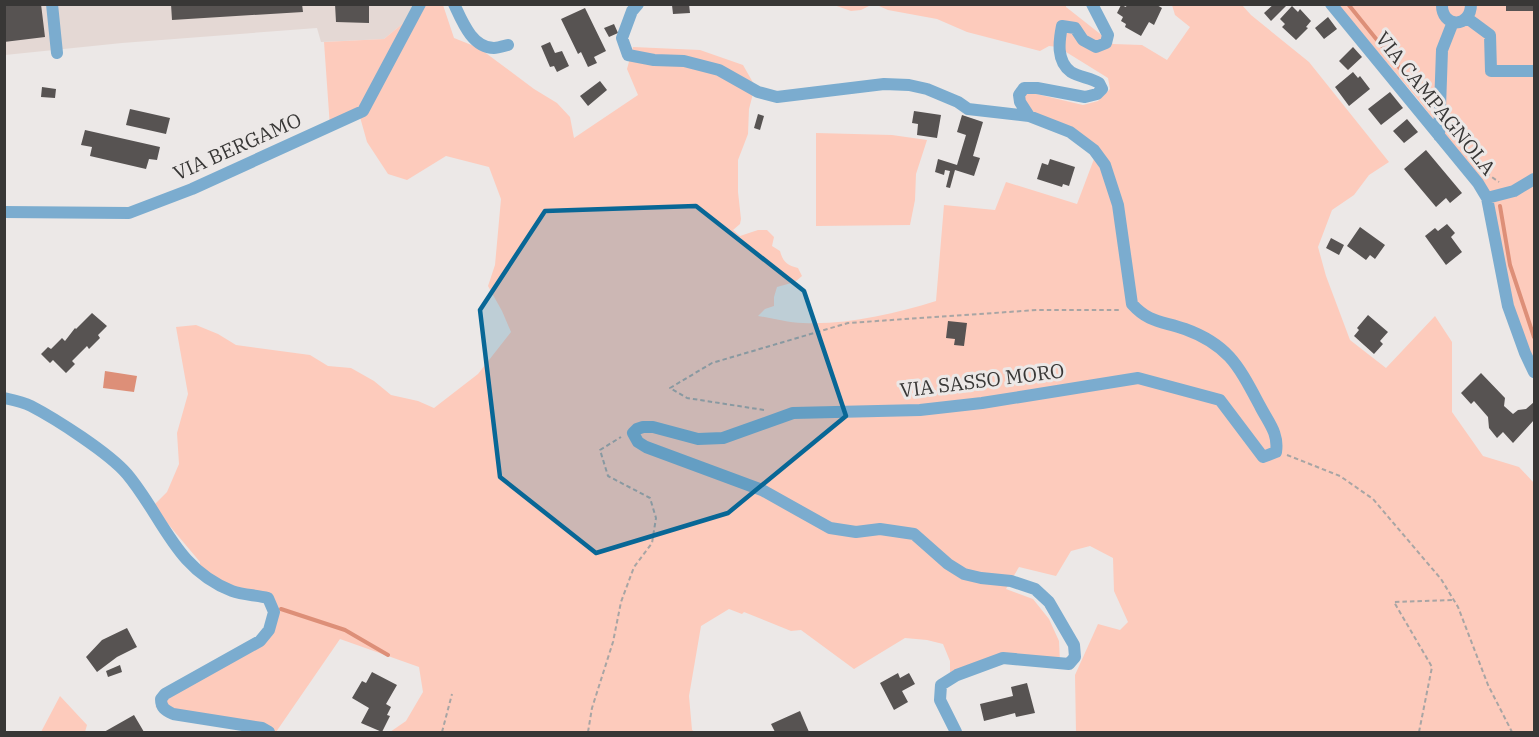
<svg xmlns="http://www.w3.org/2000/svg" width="1539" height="737" viewBox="0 0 1539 737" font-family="'IBM Plex Serif',serif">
	<rect width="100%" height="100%" fill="#ece8e7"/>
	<!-- built -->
	<path fill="#e4d8d4" d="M4 5H425L384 39 321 42 317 28 122 43 5 55Z"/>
	<!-- green -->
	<path fill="#fdcbbc" d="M425 5H443L454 38 479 48 534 89 557 103 570 117 574 138 638 95 627 69 633 47 700 50 743 65 755 86 749 109 748 134 738 160V192L741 219 740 224 733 230 740 236 758 230H767L774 237 772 246 780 251C783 262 787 265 798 268L802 276 795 282 777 287 774 297V306L765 309 758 316C773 318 788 323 803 323 847 325 894 314 936 301L944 205 995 210 1006 182 1077 204 1094 159C1089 153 1084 145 1078 141 1054 128 1028 126 1023 94L1028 92 1083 105 1098 101 1110 89 1108 78 1058 47 1049 46 1040 51 967 32 937 19 888 10 879 6H869L861 10 851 11 834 5H1066V7L1113 44 1142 45 1167 60 1190 27 1175 15 1172 5H1242L1251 15 1309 62 1389 162 1369 175 1354 195 1332 210 1318 247 1326 276 1350 340 1386 368 1435 316 1452 342V412L1483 456 1519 467 1534 483V732H1076L1075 675 1098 624 1120 630 1128 622 1114 591 1113 558 1090 546 1071 551 1056 576 1019 567 1006 589 1033 599 1049 619 1059 641 1060 662 990 663 950 673V661L943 644 927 640 905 638 854 669 801 630 791 631 744 612 742 614 729 609 701 626 689 696 692 730 695 732H390L406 721 423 692 419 667 340 639 276 732H269L236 721 155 707 250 647 275 615 274 602 200 573V562L153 506 167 492 179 464 177 433 188 394 176 327 196 325 218 334 236 345 310 355 328 366 351 368 374 381 391 395 418 401 434 408 478 374 511 332 502 311 488 286 495 265 501 199 489 167 446 156 407 180 388 174 367 142 360 117 330 127 324 42 384 39Z
		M1338 5H1534V361L1518 323 1481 181 1416 97Z
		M816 133 892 135 927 140 916 174 915 200 910 225 816 226Z
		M60 696 87 725 85 732H41Z"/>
	<!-- water -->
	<path fill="#dd8f78" d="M105 371 137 376 134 392 103 388Z"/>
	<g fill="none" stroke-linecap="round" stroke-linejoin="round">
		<!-- stream -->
		<path stroke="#dd8f78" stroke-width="4" d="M1348 4 1431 107
			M1500 206 1510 265 1534 337
			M281 609 345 630 388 655"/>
	</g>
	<!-- building -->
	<path fill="#575352" d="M4 4H41L45 37 4 42Z
		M171 4H302L303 12 172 20Z
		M335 4H369V23L336 22Z
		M689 4 690 13 673 14 672 5Z
		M1127 4H1155L1162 8 1154 25 1149 22 1141 36 1125 27 1126 24 1121 21 1123 17 1117 13 1121 5 1126 7Z
		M1274 4H1288L1271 21 1264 13Z
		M1506 4H1534V11H1506Z
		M1292 6 1298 12 1300 9 1311 21 1306 27 1308 28 1296 40 1282 27 1285 24 1280 19Z
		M585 8 606 51 594 57 597 63 588 67 581 52 578 54 561 19Z
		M1328 17 1337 29 1324 39 1315 28Z
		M614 24 618 33 609 37 604 28Z
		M550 42 555 53 562 51 569 66 557 72 554 66 550 67 541 46Z
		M1353 47 1362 57 1348 70 1339 61Z
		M1353 72 1358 78 1360 76 1370 89 1349 106 1335 87Z
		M600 81 607 90 588 106 580 96Z
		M42 87 56 89 55 98 41 97Z
		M1390 92 1403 108 1381 125 1368 109Z
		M130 109 170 118 166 134 126 125Z
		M914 111 941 115 937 138 917 135 918 124 912 123Z
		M758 114 764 116 760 130 754 128Z
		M962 115 983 122 973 156 980 158 974 176 955 170 950 188 946 187 950 171 945 170 944 175 935 172 938 159 957 165 966 135 957 132Z
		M1407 119 1418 132 1404 143 1393 131Z
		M85 130 160 147 157 160 149 159 146 169 90 156 92 147 81 145Z
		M1426 150 1462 193 1450 203 1446 198 1436 207 1404 169Z
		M1050 159 1075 167 1069 186 1063 184 1062 187 1037 179 1042 163 1048 165Z
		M1447 224 1455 233 1451 237 1462 252 1446 265 1425 236 1435 228 1438 231Z
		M1360 227 1385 245 1375 259 1370 255 1366 260 1347 246Z
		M1331 238 1344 245 1339 255 1326 248Z
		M92 313 107 326 98 335 100 338 89 349 87 346 72 361 75 364 66 373 53 360 50 363 41 354 48 347 51 349 62 338 65 341 75 328 76 329Z
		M1368 315 1388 332 1380 341 1383 344 1374 354 1354 336 1359 330 1357 328Z
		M948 321 967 323 964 346 954 345 955 339 946 338Z
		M1481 373 1505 398 1504 406 1513 414 1518 410 1526 409 1534 402V420L1513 443 1503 432 1497 438 1489 428 1488 417 1474 401 1471 404 1461 393Z
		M127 628 137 647 117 657 97 672 86 657 102 640Z
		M120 665 122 672 108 677 106 671Z
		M372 672 397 685 386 704 391 707 387 715 390 716 382 732 361 723 369 708 352 698 362 681 366 683Z
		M898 673 900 678 909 673 915 684 902 691 908 702 894 710 880 683Z
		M1027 683 1035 713 1016 717 1015 713 984 721 980 704 1013 696 1011 687Z
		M800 711 809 732H775L771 724Z
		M134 715 144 732H104Z"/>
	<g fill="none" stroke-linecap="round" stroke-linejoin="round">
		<!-- path -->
		<path stroke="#a8a5a4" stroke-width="2" stroke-dasharray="4.5 3" stroke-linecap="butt" d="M1486 173 1499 182
			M764 410 687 398 670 388 712 363 848 323 1037 310H1121
			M1287 455 1340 476 1373 499 1441 579 1458 607 1488 685 1512 732
			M442 732 452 694
			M588 732 592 708 613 642 621 602 634 567 652 543 656 518 650 498 608 476 600 450 621 437
			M1419 732 1432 667 1394 602 1454 600"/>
		<!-- minor -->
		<path stroke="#7baccf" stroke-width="12" d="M52 4 57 53
			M454 4C462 21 472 48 494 48 498 48 504 46 508 45
			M638 4 632 11 622 38 628 55 654 60 684 61 719 70 758 92 777 97 884 84 909 85 927 89 958 102 968 109 1029 116
			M1331 4 1478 183 1487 198 1508 306 1525 353 1534 372
			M1442 4C1441 28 1471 29 1471 4
			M1467 18 1490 35 1491 71H1534
			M1439 136 1442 50 1453 22
			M1487 198 1514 191 1534 179
			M4 212 129 213 192 189 363 111 420 4
			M4 398C13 400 23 402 31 406 56 419 109 453 127 474 163 517 175 569 232 591 243 595 256 595 268 598L274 612 269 630 260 641 165 694 161 699C161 708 165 710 173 714L262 728 269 732
			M956 732 940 700 941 685 957 675 1003 658 1069 664 1075 657 1074 645 1049 602 1035 589 1011 581 981 578 964 574 948 564 914 534 880 529 856 532 830 528 762 490 646 447 638 442 633 433 637 429 643 427H653L698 439 723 438 793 413 920 410 982 403 1138 378 1220 400 1263 457 1276 452C1279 433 1268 422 1260 406 1239 367 1229 345 1185 329 1162 321 1149 323 1132 304L1118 205 1105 165 1094 150 1070 132 1029 116 1020 102 1019 95 1024 88H1037L1085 97 1097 94 1102 89 1099 83C1091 78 1079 77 1071 72 1056 61 1059 41 1062 26L1075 28 1083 40 1096 47 1106 43 1108 35 1092 4"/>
	</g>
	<!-- marked area -->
	<path fill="#086796" fill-opacity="0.2" stroke="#086796" stroke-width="4.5" stroke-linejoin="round" d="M696 206 804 291 846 416 728 513 596 553 500 477 480 310 545 211Z"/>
	<g text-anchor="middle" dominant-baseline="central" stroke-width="6" stroke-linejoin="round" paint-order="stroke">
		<!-- street labels -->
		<g font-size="20" fill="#383736" stroke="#ece8e7">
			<text transform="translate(1436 103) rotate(51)">VIA CAMPAGNOLA</text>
			<text transform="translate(237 146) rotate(-24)">VIA BERGAMO</text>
			<text transform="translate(982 380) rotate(-7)">VIA SASSO MORO</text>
		</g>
	</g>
	<!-- border -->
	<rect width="1539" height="737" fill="none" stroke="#383736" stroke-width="12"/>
</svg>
